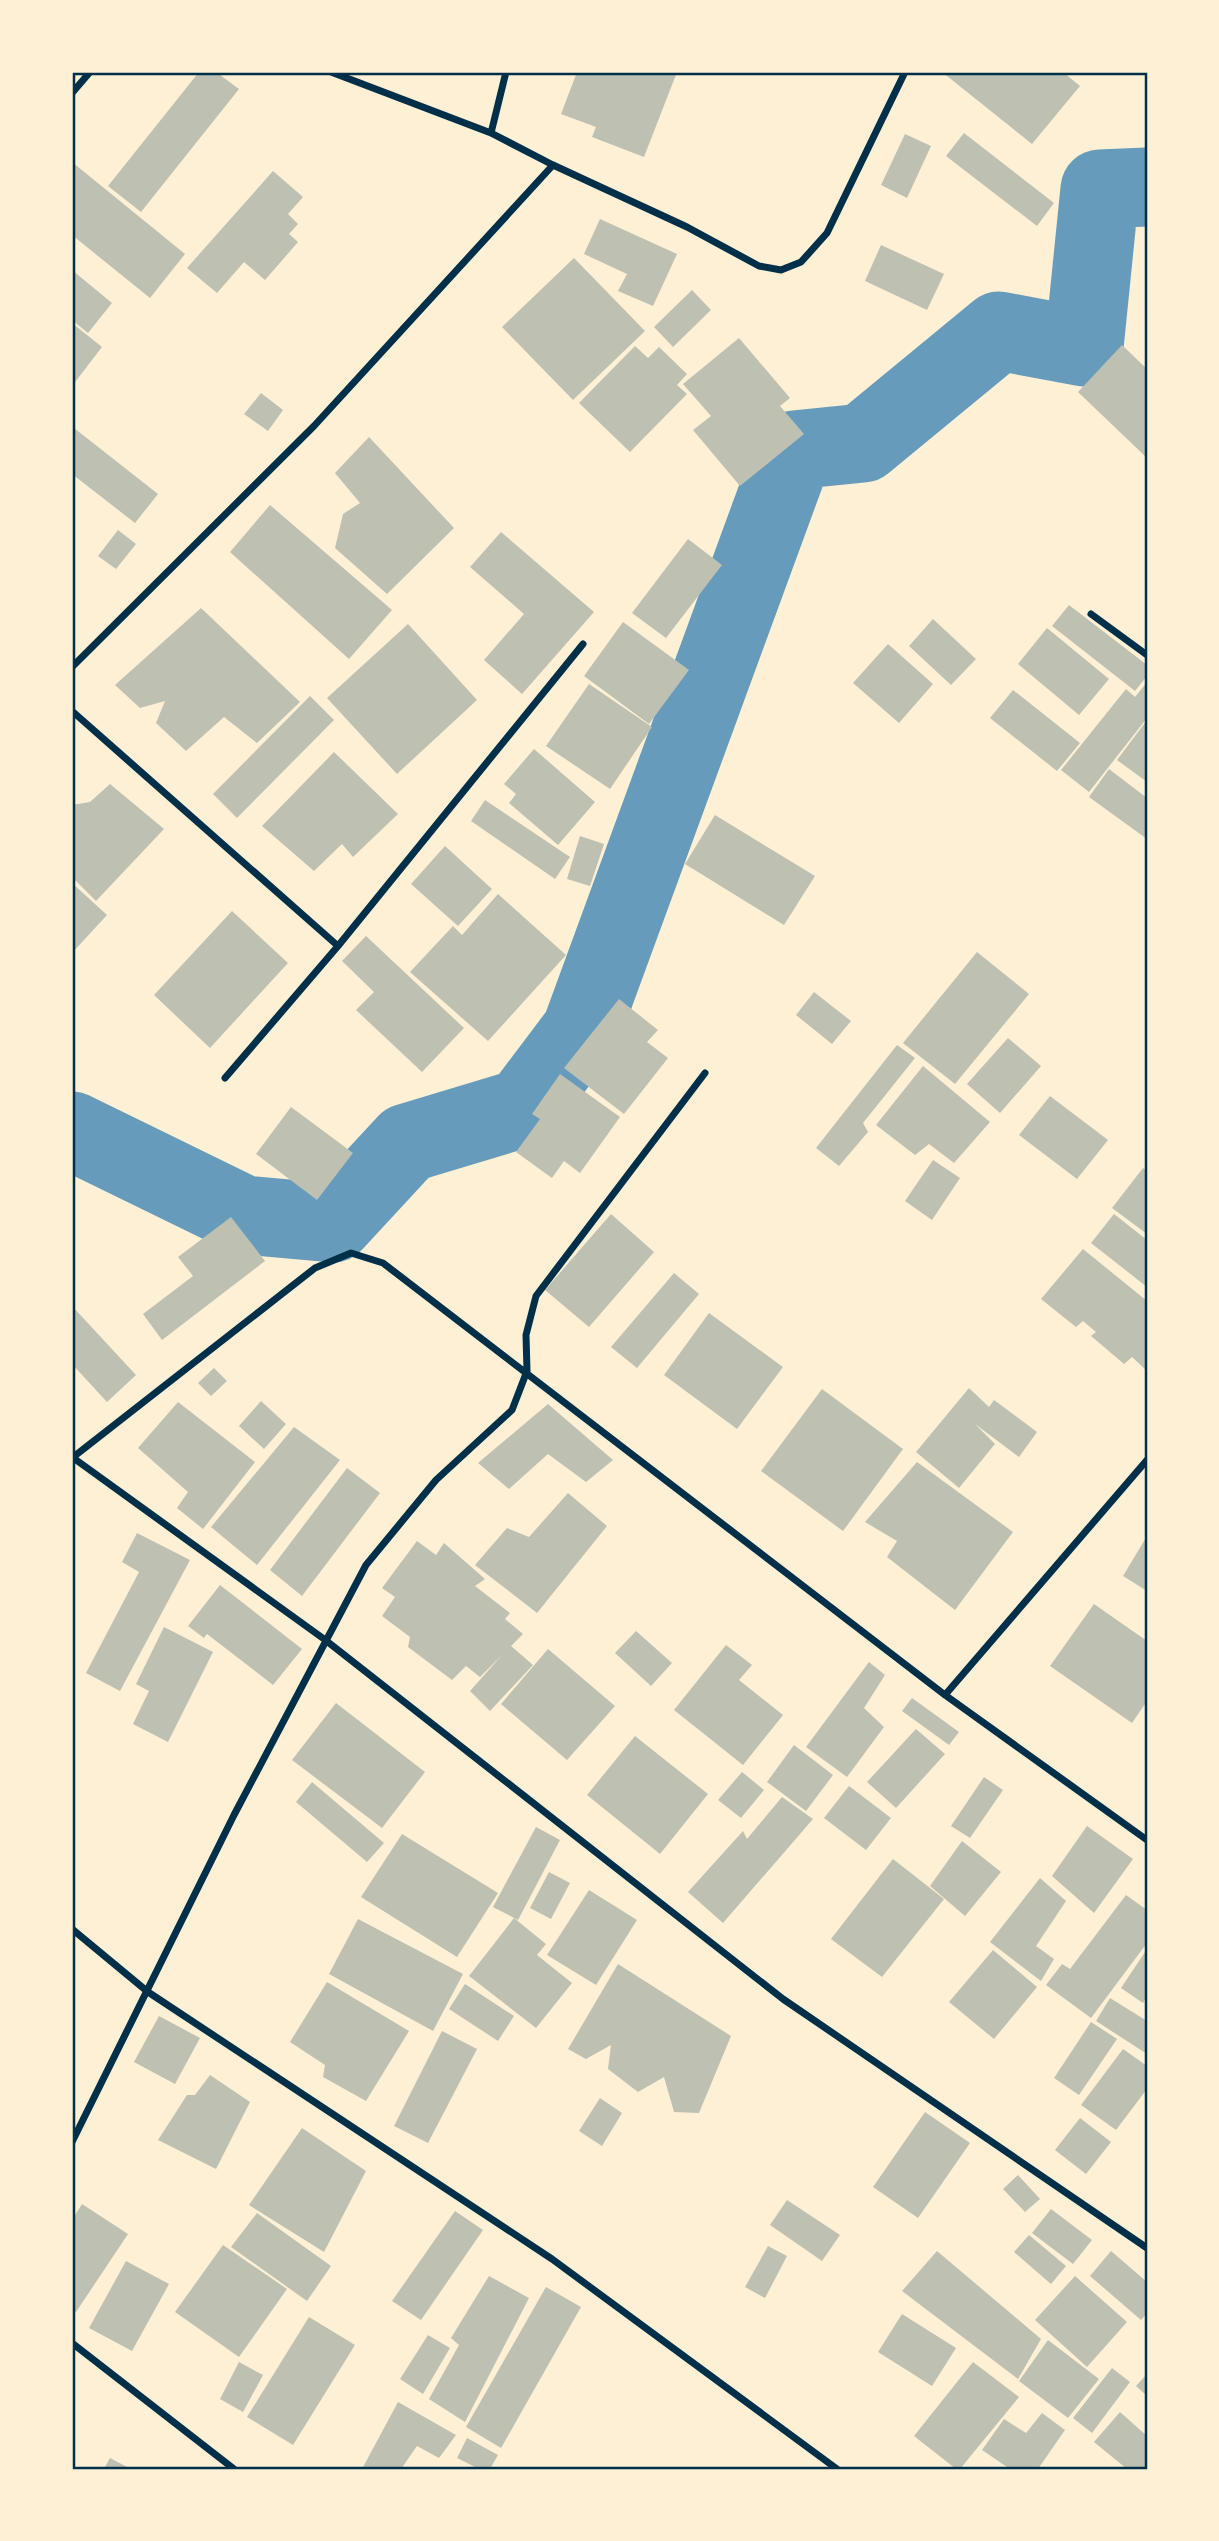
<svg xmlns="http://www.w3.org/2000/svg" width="1219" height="2541" viewBox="0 0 1219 2541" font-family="Jost,sans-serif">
	<rect width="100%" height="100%" fill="#fdf0d5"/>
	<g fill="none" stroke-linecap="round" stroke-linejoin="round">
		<!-- river -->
		<path stroke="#669bbc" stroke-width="79" d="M72 1131 244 1215 333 1223 407 1143 523 1108 581 1031 794 450 863 443 999 331 1084 347 1100 189 1147 187"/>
	</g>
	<!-- building -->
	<path fill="#bec0b2" d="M199 72H216L239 89 141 212 108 186Z
		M577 72H677L644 157 592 137 596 127 561 114Z
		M942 72H1063L1080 86 1032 144Z
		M964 133 1054 203 1037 226 946 156Z
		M905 134 931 146 907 198 881 185Z
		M72 162 185 254 150 298 72 235Z
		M273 171 303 197 288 214 298 224 289 234 298 242 265 280 244 262 217 293 187 268Z
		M600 219 677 254 653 306 618 291 627 274 584 254Z
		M881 245 944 274 927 310 865 281Z
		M574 258 645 331 573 400 502 327Z
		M72 270 112 303 88 333 72 320Z
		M692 290 711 310 673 347 654 327Z
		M72 323 102 347 72 386Z
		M739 338 790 398 780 406 804 434 740 486 693 430 711 416 683 384Z
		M1122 345 1147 369V458L1078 392Z
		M635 346 648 358 659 347 687 374 677 385 687 394 630 452 579 403Z
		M261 393 283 410 268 431 244 414Z
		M74 428 158 494 135 523 72 474Z
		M369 437 454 528 387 594 335 548 343 514 360 503 335 473Z
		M270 505 392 610 349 659 230 552Z
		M118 530 136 544 116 569 98 556Z
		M501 532 594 612 522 694 484 660 524 614 470 567Z
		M688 539 722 565 666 638 632 613Z
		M1069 605 1147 665V676L1135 691 1052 626Z
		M201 608 300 702 257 743 224 717 186 751 156 723 165 701 140 708 115 685Z
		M933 619 976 659 951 685 909 646Z
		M623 622 689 670 649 724 584 676Z
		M408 624 477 700 397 774 327 698Z
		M1047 628 1109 679 1079 715 1018 664Z
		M888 644 933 684 899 723 853 683Z
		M1147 682V718L1089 792 1061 770 1126 689 1135 697Z
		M589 684 652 727 610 789 546 746Z
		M1013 690 1080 743 1057 771 990 718Z
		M310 696 334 720 237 818 213 794Z
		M1147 720V782L1117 760Z
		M534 749 595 802 558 845 509 803 516 794 504 784Z
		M334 752 398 814 353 857 342 844 314 871 262 826Z
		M1109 769 1147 798V839L1089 797Z
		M110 784 164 829 96 901 72 877V805L90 802Z
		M485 800 570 857 555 879 471 821Z
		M715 815 815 876 784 925 685 864Z
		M580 836 604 844 590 886 567 879Z
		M445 846 492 889 458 926 411 884Z
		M72 883 107 915 72 953Z
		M498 894 566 955 488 1041 410 972 453 926 462 935Z
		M232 911 288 963 210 1048 154 995Z
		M366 936 464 1028 422 1072 356 1010 374 992 342 961Z
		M977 952 1029 994 955 1084 903 1043Z
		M814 992 851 1021 832 1044 796 1015Z
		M619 999 658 1030 647 1042 668 1058 624 1114 564 1068Z
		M1008 1038 1041 1066 1000 1113 967 1084Z
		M897 1045 915 1058 863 1123 868 1132 839 1166 816 1148Z
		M923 1066 990 1122 954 1163 929 1144 915 1155 876 1125Z
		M560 1074 620 1117 580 1173 564 1161 552 1178 516 1152 540 1119 532 1114Z
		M1050 1096 1108 1140 1077 1179 1019 1135Z
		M291 1107 353 1153 317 1200 256 1154Z
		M933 1160 960 1178 932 1220 905 1201Z
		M1143 1168 1147 1171V1234L1112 1208Z
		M611 1214 654 1252 589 1327 545 1290Z
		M1114 1214 1147 1240V1287L1091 1243Z
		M231 1217 265 1261 162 1340 143 1314 193 1276 178 1257Z
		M1083 1249 1147 1301V1371L1132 1357 1124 1364 1091 1336 1096 1332 1083 1321 1076 1327 1041 1299Z
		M674 1273 699 1294 637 1368 611 1347Z
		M72 1306 136 1375 107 1402 72 1364Z
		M709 1313 783 1367 737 1429 664 1375Z
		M214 1368 227 1381 211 1396 198 1383Z
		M969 1388 989 1407 994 1400 1037 1432 1019 1457 975 1424 995 1444 959 1488 916 1452Z
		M822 1389 903 1449 843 1531 761 1471Z
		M261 1401 286 1424 264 1449 239 1426Z
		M178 1402 255 1462 203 1529 177 1508 188 1492 138 1448Z
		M548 1404 613 1460 586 1482 548 1454 509 1489 478 1463Z
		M294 1427 340 1460 257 1565 211 1527Z
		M917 1462 1013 1532 955 1610 887 1557 897 1541 865 1522Z
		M347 1468 380 1493 302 1596 270 1570Z
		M568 1493 607 1526 537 1613 475 1565 507 1528 529 1537Z
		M137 1533 190 1560 120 1691 86 1673 139 1572 122 1562Z
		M1147 1536V1591L1123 1576Z
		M417 1541 436 1555 444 1543 485 1579 475 1586 510 1613 505 1619 523 1634 511 1646 533 1665 490 1711 470 1691 502 1655 480 1677 466 1666 452 1680 408 1647 410 1637 382 1616 395 1597 382 1588Z
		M220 1585 302 1649 273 1685 207 1634 204 1638 188 1626Z
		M1094 1604 1147 1641V1701L1132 1723 1050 1666Z
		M164 1627 213 1652 168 1742 133 1724 149 1691 136 1684Z
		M636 1631 672 1663 651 1686 615 1653Z
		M726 1645 752 1665 739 1680 783 1715 743 1765 674 1710Z
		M548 1649 615 1706 567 1760 501 1704Z
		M869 1662 885 1675 864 1708 884 1727 847 1777 806 1747Z
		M912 1698 959 1732 949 1745 902 1711Z
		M336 1703 425 1772 382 1828 292 1760Z
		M916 1729 945 1754 896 1808 867 1782Z
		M635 1736 708 1794 660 1854 587 1795Z
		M794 1745 833 1775 806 1811 767 1782Z
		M742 1772 764 1790 741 1818 718 1800Z
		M984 1777 1003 1790 970 1838 951 1826Z
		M312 1782 384 1843 367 1862 296 1802Z
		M849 1786 891 1818 866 1850 824 1818Z
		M782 1797 813 1819 723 1923 688 1892 743 1831 747 1839Z
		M1087 1826 1133 1859 1094 1913 1052 1876Z
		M536 1827 560 1840 518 1920 493 1907Z
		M402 1834 498 1893 457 1957 361 1897Z
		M962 1841 1001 1872 965 1916 930 1886Z
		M893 1859 944 1899 882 1977 831 1939Z
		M549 1872 570 1883 551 1919 530 1908Z
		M1040 1878 1066 1901 1036 1946 1054 1959 1041 1981 990 1942Z
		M589 1890 637 1920 596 1985 547 1955Z
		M1126 1895 1147 1910V1943L1091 2018 1046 1985 1062 1964 1070 1969Z
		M514 1918 546 1944 537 1955 572 1983 536 2028 469 1976Z
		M358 1919 463 1974 433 2031 329 1974Z
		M1147 1949V1996L1143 2003 1121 1988Z
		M993 1950 1037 1987 994 2039 949 2002Z
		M618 1964 731 2036 699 2113 674 2112 664 2077 638 2092 608 2069 611 2045 586 2059 568 2049Z
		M327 1982 409 2031 366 2101 323 2077 325 2065 290 2042Z
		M465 1984 514 2016 498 2041 449 2009Z
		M1110 1998 1147 2021V2054L1096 2021Z
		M159 2016 200 2038 175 2084 134 2062Z
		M1091 2022 1117 2039 1079 2095 1054 2078Z
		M442 2031 477 2049 428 2143 394 2126Z
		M1123 2049 1147 2066V2089L1116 2130 1081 2105Z
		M210 2075 250 2102 216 2169 158 2140 187 2095H195Z
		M600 2098 622 2113 602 2146 579 2131Z
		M925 2112 970 2143 918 2218 873 2187Z
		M1080 2118 1111 2142 1086 2174 1055 2150Z
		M302 2128 366 2171 324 2252 249 2205Z
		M1018 2175 1040 2199 1025 2212 1003 2189Z
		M787 2200 840 2235 822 2261 770 2225Z
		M82 2204 128 2234 76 2312 72 2309V2220Z
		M1051 2209 1092 2240 1073 2264 1032 2233Z
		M455 2211 483 2230 421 2320 392 2301Z
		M257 2213 331 2266 307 2301 231 2247Z
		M1029 2235 1066 2266 1051 2284 1014 2252Z
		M223 2245 287 2289 239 2357 175 2312Z
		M768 2246 787 2256 765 2298 745 2287Z
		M937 2251 1041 2339 1018 2379 902 2291Z
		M1111 2251 1147 2282V2313L1141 2320 1090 2276Z
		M126 2261 169 2284 132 2351 89 2328Z
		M489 2276 529 2298 465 2422 429 2399 459 2345 451 2338Z
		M1075 2276 1127 2322 1087 2367 1035 2320Z
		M546 2287 581 2307 501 2448 466 2427Z
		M902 2314 956 2348 932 2386 878 2352Z
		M309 2317 355 2345 293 2445 247 2417Z
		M428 2335 450 2348 423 2394 400 2379Z
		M1048 2340 1099 2379 1068 2418 1019 2381Z
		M239 2362 263 2375 243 2412 220 2399Z
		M973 2362 1019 2397 960 2469H956L914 2436Z
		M1112 2368 1130 2382 1092 2433 1073 2418Z
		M1147 2374V2396L1136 2386Z
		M398 2402 456 2435 439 2458 417 2446 401 2469H362Z
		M1120 2412 1147 2436V2469H1127L1094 2442Z
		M1042 2413 1065 2430 1038 2469H1010L982 2450 1004 2419 1026 2433Z
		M467 2438 498 2455 490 2469H479L457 2458Z
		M110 2458 131 2469H104Z"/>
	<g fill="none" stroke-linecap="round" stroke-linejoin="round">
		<!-- minor -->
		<path stroke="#003049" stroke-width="7" d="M331 72 491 133 553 165 687 227 759 266 781 270 801 262 827 233 905 72
			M72 93 90 72
			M491 133 506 72
			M1091 614 1147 655
			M72 667 314 426 553 165
			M72 711 338 946
			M225 1078 338 946 583 644
			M72 1457 324 1639 783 1999 1147 2248
			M72 1458 315 1268 351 1253 383 1263 945 1695 1147 1840
			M945 1695 1147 1460
			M72 1929 148 1992 552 2259 837 2469
			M72 2142 234 1815 366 1565 436 1480 512 1410 527 1371 526 1335 536 1296 705 1073
			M72 2343 234 2469"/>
	</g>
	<!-- border -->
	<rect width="1219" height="2541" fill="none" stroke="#fdf0d5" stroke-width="147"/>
	<rect x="74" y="74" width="1072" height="2394" fill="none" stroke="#003049" stroke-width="2.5"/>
</svg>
